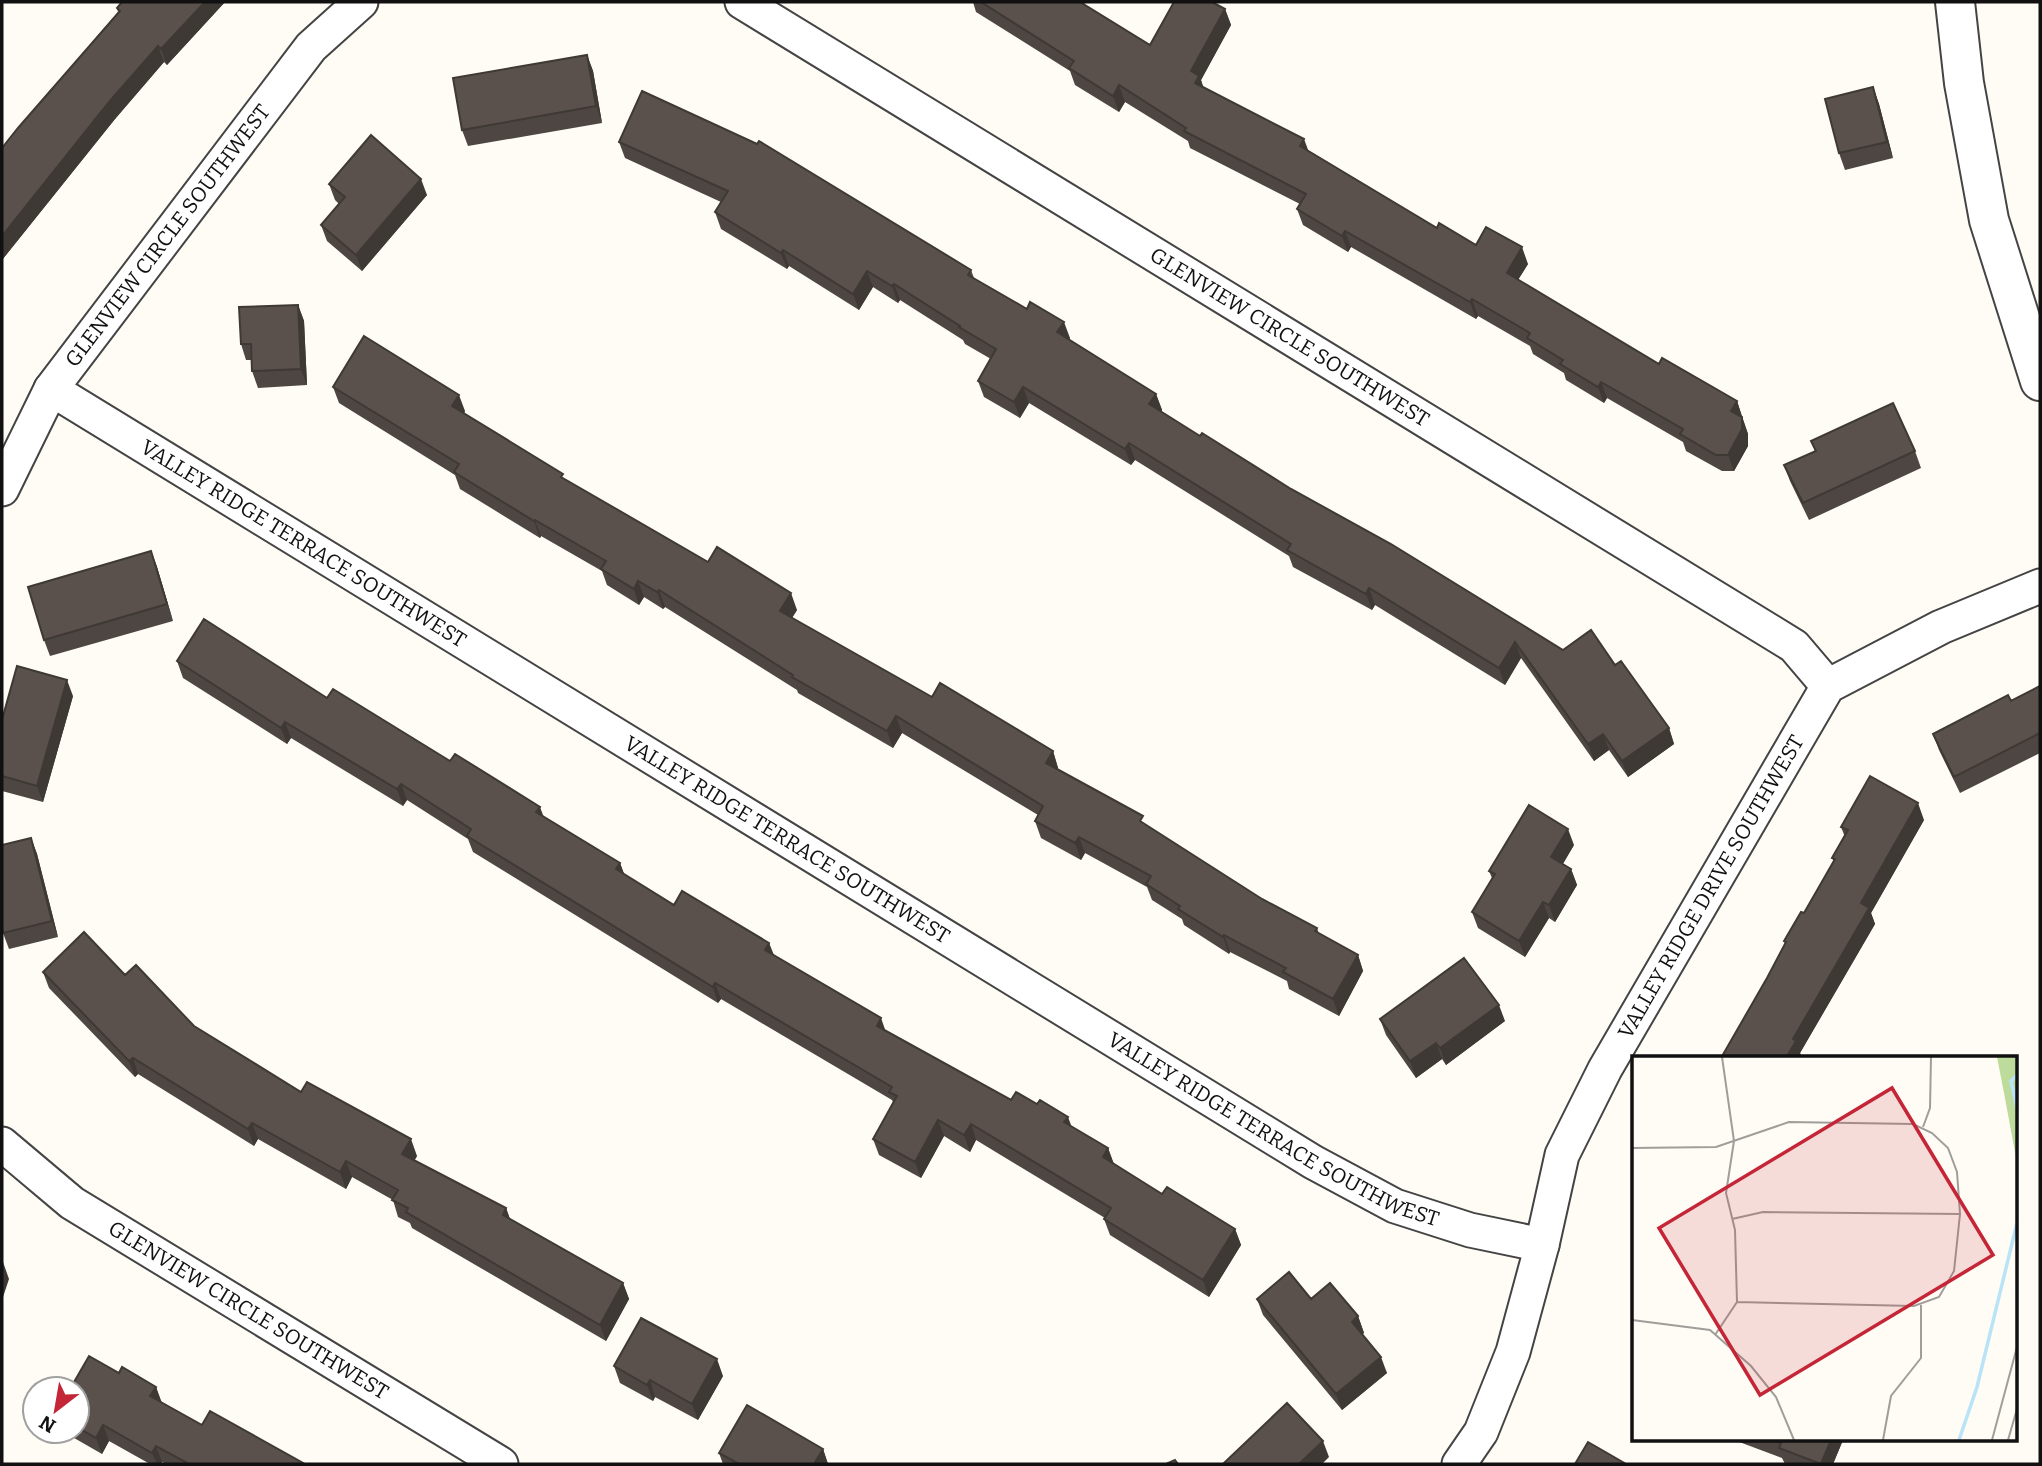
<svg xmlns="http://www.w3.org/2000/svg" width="2042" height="1466" viewBox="0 0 2042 1466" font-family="Bitter,serif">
	<rect width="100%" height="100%" fill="#fffcf5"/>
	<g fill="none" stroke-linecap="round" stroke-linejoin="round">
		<defs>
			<g id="minor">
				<path id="s1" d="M742 2 1794 646 1828 686"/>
				<path id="s2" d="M51 389 1313 1162 1395 1206 1470 1230 1542 1245"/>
				<path id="s3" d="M2 489 51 389 311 47 361 2"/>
				<path id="s4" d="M2 1144 72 1203 501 1464"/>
				<path id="s5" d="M1459 1464 1481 1432 1513 1352 1542 1245 1562 1155 1605 1069 1828 686 1941 627 2040 586"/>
			</g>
			<path id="tertiary" d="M1955 2 1964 83 1989 220 2040 381"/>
		</defs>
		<!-- minor casing -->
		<use href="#minor" stroke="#444" stroke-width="37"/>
		<!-- tertiary casing -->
		<use href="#tertiary" stroke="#444" stroke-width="42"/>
		<!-- minor -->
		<use href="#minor" stroke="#fff" stroke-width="33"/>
		<!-- tertiary -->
		<use href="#tertiary" stroke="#fff" stroke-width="38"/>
	</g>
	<!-- wall -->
	<path fill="#4d4642" d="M122 2H225L167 65 164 62 115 119 2 260V148L118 12 117 8Z
		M973 2H1086L1084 4 1150 45 1225 9 1231 25 1201 80 1203 87 1437 228 1476 245 1528 264 1518 280 1659 364 1737 401 1748 434V446L1734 471H1722L1686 451 1683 442 1607 398 1604 403 1566 380 1564 373 1533 354 1530 346 1478 316 1476 319 1351 247 1348 252 1303 225 1297 209 1300 204 1190 148 1188 141 1125 102 1119 112 1075 85 1070 71 976 12Z
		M587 55 593 71 602 123 468 146 462 130Z
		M1873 87 1879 104 1893 158 1845 170 1839 153Z
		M619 142 971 270 974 278 1070 338 1069 340 1156 394 1162 410 1161 412 1200 436 1291 489 1563 650 1615 665 1669 728 1674 744 1628 777 1609 750 1594 761 1521 658 1505 685 1375 605 1372 610 1293 567 1289 556 1135 460 1131 465 1029 403 1020 418 984 397 978 381 991 359 965 344 963 340 900 300 898 303 873 287 859 310 789 266 787 269 721 229 715 212 721 202 625 158Z
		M329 184 427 195 362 271 327 241 321 225 339 204 335 200Z
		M298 305 304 321 307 385 258 388 252 371V360H246L241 344Z
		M333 387 465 411 464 414 564 479 708 562 797 610 792 618 932 697 1053 751 1058 768 1057 769 1262 899 1317 928 1319 934 1358 955 1363 971 1339 1016 1289 989 1287 981 1230 952 1229 954 1184 925 1182 919 1152 900 1147 887 1085 853 1081 860 1041 838 1035 821 1038 815 902 733 893 748 798 693 797 690 665 607 663 609 644 597 639 605 607 585 602 571 541 536 540 538 460 489 455 475 339 403Z
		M1811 441 1915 451 1921 468 1809 520 1790 481 1784 465 1815 451Z
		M151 551 157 567 173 621 50 656 44 640Z
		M177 661 327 698 543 816 620 863 624 874 674 905 769 943 774 955 886 1031 1011 1100 1071 1126 1108 1148 1114 1164 1162 1194 1235 1229 1241 1245 1209 1297 1110 1235 1104 1219 1105 1218 976 1140 970 1152 944 1136 921 1178 879 1155 873 1139 893 1102 892 1100 721 999 718 1003 473 852 468 839 407 800 403 806 291 738 287 744 183 678Z
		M2040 686V753L1960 793 1939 750 1933 734 2011 701Z
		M73 696 43 802 2 791V720Z
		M1924 820 1871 913 1875 924 1800 1053 1802 1057 1767 978 1785 944 1784 941 1804 913 1834 862 1832 858 1845 837 1841 827Z
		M31 838 37 854 58 937 9 949 3 933Z
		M1574 845 1563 864 1571 869 1577 885 1555 922 1549 918 1525 957 1478 928 1472 912 1492 878 1489 871Z
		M43 972 125 975 194 1026 301 1092 417 1156 414 1161 506 1208 510 1219 623 1283 629 1299 606 1341 412 1228 410 1223 398 1217 393 1200 352 1177 346 1189 258 1139 254 1146 138 1074 135 1077 49 988Z
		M1380 1019 1505 1021 1446 1065 1442 1059 1416 1078 1386 1035Z
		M1257 1299H1311L1358 1316 1364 1333 1362 1334 1387 1373 1342 1410 1263 1315Z
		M614 1366 723 1376 698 1420 655 1397 653 1401 620 1383Z
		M119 1373 156 1387 161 1402 202 1425 303 1463V1464H166L162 1462 161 1464H150L109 1441 102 1454 62 1431H77V1389Z
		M1734 1440H1843L1833 1464H1785L1782 1458Z
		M823 1449 828 1464H723L719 1453Z"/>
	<!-- shaded-wall -->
	<path fill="#3f3936" d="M205 2H225L167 65 161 49Z
		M1225 9 1231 25 1201 80 1205 92 1201 99 1191 71Z
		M158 46 164 62 115 119 2 260V236L109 102Z
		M587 55 593 71 602 123 596 106Z
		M1119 85 1125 102 1119 112 1113 96Z
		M1873 87 1879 104 1893 158 1887 142Z
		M1304 139 1310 155 1300 146Z
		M421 179 427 195 362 271 356 255Z
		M1345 231 1351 247 1348 252 1342 236Z
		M1522 247 1528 264 1512 289 1507 273Z
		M783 250 789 266 787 269 781 253Z
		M867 271 873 287 859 310 853 294Z
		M894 284 900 300 898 303 892 286Z
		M1472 299 1478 316 1476 319 1470 302Z
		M298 305 304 321 307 385 301 369Z
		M1064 322 1070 338 1063 349 1057 332Z
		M1601 382 1607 398 1604 403 1598 387Z
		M1023 387 1029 403 1020 418 1014 402Z
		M1156 394 1162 410 1155 421 1149 404Z
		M459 395 465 411 458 423 452 406Z
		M1737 401 1742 417 1731 411Z
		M1742 417 1748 434V446L1734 471 1728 455Z
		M1129 443 1135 460 1131 465 1125 449Z
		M535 520 541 536 540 538 534 521Z
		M151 551 157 567 173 621 167 604Z
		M638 581 644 597 639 605 634 589Z
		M1369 588 1375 605 1372 610 1366 594Z
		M659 590 665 607 663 609 657 592Z
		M791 593 797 610 786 627 780 611Z
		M1515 642 1521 658 1505 685 1499 668Z
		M67 680 73 696 43 802 37 786Z
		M896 716 902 733 893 748 887 731Z
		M285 722 291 738 287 744 281 728Z
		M1669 728 1674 744 1628 777 1622 761Z
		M1603 734 1609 750 1594 761 1588 744Z
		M1053 751 1058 768 1051 779 1046 763Z
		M401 784 407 800 403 806 397 789Z
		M1918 803 1924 820 1871 913 1875 924 1800 1053 1802 1057 1801 1058H1786L1793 1039 1861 903Z
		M540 807 546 823 536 812Z
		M1568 829 1574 845 1557 873 1551 857Z
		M1079 837 1085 853 1081 860 1075 843Z
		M31 838 37 854 58 937 52 921Z
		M620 863 626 879 616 869Z
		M1571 869 1577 885 1555 922 1549 905Z
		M1543 902 1549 918 1525 957 1519 941Z
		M1224 935 1230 952 1229 954 1223 937Z
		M769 943 775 960 765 950Z
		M1358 955 1363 971 1339 1016 1333 999Z
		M715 983 721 999 718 1003 713 987Z
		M1499 1005 1505 1021 1446 1065 1440 1048Z
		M881 1018 887 1035 877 1026Z
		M1436 1043 1442 1059 1416 1078 1410 1061Z
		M133 1058 138 1074 135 1077 129 1061Z
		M1068 1117 1074 1133 1064 1122Z
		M938 1120 944 1136 921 1178 915 1162Z
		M252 1123 258 1139 254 1146 248 1129Z
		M971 1124 976 1140 970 1152 964 1135Z
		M411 1139 417 1156 408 1171 402 1154Z
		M1108 1148 1114 1165 1103 1157Z
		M346 1161 352 1177 346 1189 340 1172Z
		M506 1208 512 1225 503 1215Z
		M1235 1229 1241 1245 1209 1297 1203 1280Z
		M3 1262 9 1279 2 1300V1267Z
		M623 1283 629 1299 606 1341 600 1325Z
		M1358 1316 1364 1333 1358 1338 1352 1322Z
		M1381 1357 1387 1373 1342 1410 1336 1394Z
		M717 1359 723 1376 698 1420 692 1404Z
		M650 1380 655 1397 653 1401 647 1385Z
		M156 1387 162 1403 150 1396Z
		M103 1425 109 1441 102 1454 96 1438Z
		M1831 1440H1843L1833 1464H1821Z
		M1323 1441 1329 1457 1322 1464H1299Z
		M156 1446 162 1462 161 1464H157L152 1453Z
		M823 1449 828 1464H814Z"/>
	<!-- building -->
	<path fill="#5a514d" stroke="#3f3936" stroke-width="2" d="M122 2H205L161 49 158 46 109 102 2 236V148L18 128 120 11 117 8Z
		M981 2H1080L1150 45 1174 2H1212L1225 9 1191 71 1199 76 1195 83 1304 139 1300 146 1437 228 1439 223 1476 245 1486 227 1522 247 1507 273 1659 364 1662 358 1737 401 1731 411 1742 417V429L1728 455H1716L1680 434 1683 429 1601 382 1598 387 1560 364 1563 360 1527 338 1530 333 1472 299 1470 302 1345 231 1342 236 1297 209 1306 194 1184 131 1186 128 1119 85 1113 96 1069 68 1074 61Z
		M587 55 596 106 462 130 453 78Z
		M1873 87 1887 142 1839 153 1825 99Z
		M642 91 757 144 759 141 971 270 968 275 1027 309 1030 302 1064 322 1057 332 1156 394 1149 404 1200 436 1202 433 1291 489 1391 544 1563 650 1591 630 1615 665 1621 661 1669 728 1622 761 1603 734 1588 744 1515 642 1499 668 1369 588 1366 594 1287 550 1291 544 1129 443 1125 449 1023 387 1014 402 978 381 996 349 959 327 960 326 894 284 892 286 867 271 853 294 783 250 781 253 715 212 728 191 619 142Z
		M371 135 421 179 356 255 321 225 345 197 329 184Z
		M298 305 301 369 252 371 251 344H241L239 307Z
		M364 336 459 395 452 406 563 474 561 477 708 562 717 547 791 593 780 611 932 697 940 683 1053 751 1046 763 1143 816 1140 821 1262 899 1317 928 1315 931 1358 955 1333 999 1283 972 1286 968 1224 935 1223 937 1178 909 1180 906 1146 884 1151 876 1079 837 1075 843 1035 821 1043 806 896 716 887 731 792 677 793 675 659 590 657 592 638 581 634 589 601 569 606 561 535 520 534 521 454 472 459 464 333 387Z
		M1893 403 1915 451 1803 503 1784 465 1816 451 1811 441Z
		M151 551 167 604 44 640 28 587Z
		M204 619 327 698 333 689 450 761 455 754 540 807 536 812 620 863 616 869 674 905 682 891 769 943 765 950 881 1018 877 1026 1011 1100 1016 1092 1037 1104 1040 1100 1068 1117 1064 1122 1108 1148 1103 1157 1162 1194 1167 1187 1235 1229 1203 1280 1104 1219 1111 1208 971 1124 964 1135 938 1120 915 1162 873 1139 897 1096 889 1092 892 1087 715 983 713 987 467 836 471 829 401 784 397 789 285 722 281 728 177 661Z
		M17 666 67 680 37 786 2 776V720Z
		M2040 686V733L1954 777 1933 734 2008 695 2011 701Z
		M1870 776 1918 803 1861 903 1869 908 1793 1039 1796 1041 1786 1058H1721L1767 978 1786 942 1784 941 1801 912 1804 913 1835 859 1832 858 1848 830 1841 827Z
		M1529 805 1568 829 1551 857 1571 869 1549 905 1543 902 1519 941 1472 912 1495 874 1489 871Z
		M31 838 52 921 3 933 2 927V845Z
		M84 932 125 975 136 965 194 1026 301 1092 307 1082 411 1139 402 1154 506 1208 503 1215 623 1283 600 1325 406 1212 408 1208 392 1200 398 1190 346 1161 340 1172 252 1123 248 1129 133 1058 129 1061 43 972Z
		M1464 958 1499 1005 1440 1048 1436 1043 1410 1061 1380 1019Z
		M1289 1272 1311 1299 1330 1283 1358 1316 1352 1322 1381 1357 1336 1394 1257 1299Z
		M641 1318 717 1359 692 1404 650 1380 647 1385 614 1366Z
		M89 1356 119 1373 122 1367 156 1387 150 1396 202 1425 210 1411 303 1463 302 1464H189L156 1446 152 1453 103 1425 96 1438 77 1427V1389H70Z
		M1287 1403 1323 1441 1299 1464H1226L1224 1463Z
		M747 1405 823 1449 814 1464H739L719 1453Z
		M1772 1440H1831L1821 1464 1779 1448 1781 1443Z
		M1588 1442 1626 1464H1575Z
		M1175 1460 1178 1464H1166Z"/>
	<g text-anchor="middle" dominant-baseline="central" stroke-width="7" stroke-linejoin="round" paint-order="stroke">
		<!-- street labels -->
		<g font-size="21" fill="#111" stroke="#fff">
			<text stroke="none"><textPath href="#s3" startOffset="304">GLENVIEW CIRCLE SOUTHWEST</textPath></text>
			<text stroke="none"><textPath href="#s1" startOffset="642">GLENVIEW CIRCLE SOUTHWEST</textPath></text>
			<text stroke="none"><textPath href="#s2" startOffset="296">VALLEY RIDGE TERRACE SOUTHWEST</textPath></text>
			<text stroke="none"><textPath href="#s2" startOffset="863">VALLEY RIDGE TERRACE SOUTHWEST</textPath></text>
			<text stroke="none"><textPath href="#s5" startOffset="635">VALLEY RIDGE DRIVE SOUTHWEST</textPath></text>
			<text stroke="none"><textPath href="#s2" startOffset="1430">VALLEY RIDGE TERRACE SOUTHWEST</textPath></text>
			<text stroke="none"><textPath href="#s4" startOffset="298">GLENVIEW CIRCLE SOUTHWEST</textPath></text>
		</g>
	</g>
	<!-- overview -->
	<g transform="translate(1632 1056)">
		<rect width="385" height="385" fill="#fffcf5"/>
		<path d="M365 1H385V107L372 37Z" fill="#bddc9c"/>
		<path fill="none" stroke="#b9e4f7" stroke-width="3.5" d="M385 19 379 25 385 52M327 384 345 331 385 167"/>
		<path fill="none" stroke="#a09e9a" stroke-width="2" d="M291 71 298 52 299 1M0 92 84 91 157 66 281 68 300 77 316 92 325 116 328 158 322 215 307 241 282 250 105 246M100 163 131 156 328 158M0 264 78 274 119 310 144 341 162 384M83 279 105 246 103 174 94 137 102 85 90 1M251 384 259 340 289 302V249M360 384 385 291M376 384 385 353"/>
		<path fill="#c42637" fill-opacity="0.15" stroke="#c42637" stroke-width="3.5" d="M260 32 361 199 128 339 27 172Z"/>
		<rect width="385" height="385" fill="none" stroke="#111" stroke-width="3.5"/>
	</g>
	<!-- border -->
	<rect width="2042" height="1466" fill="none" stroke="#111111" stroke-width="7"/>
	<!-- north arrow -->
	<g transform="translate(56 1410) rotate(211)"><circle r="33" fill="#ffffff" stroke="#a0a0a0" stroke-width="2"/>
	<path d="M0-5L12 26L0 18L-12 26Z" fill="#c42637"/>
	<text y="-10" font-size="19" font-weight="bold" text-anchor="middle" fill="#111111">N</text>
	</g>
</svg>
